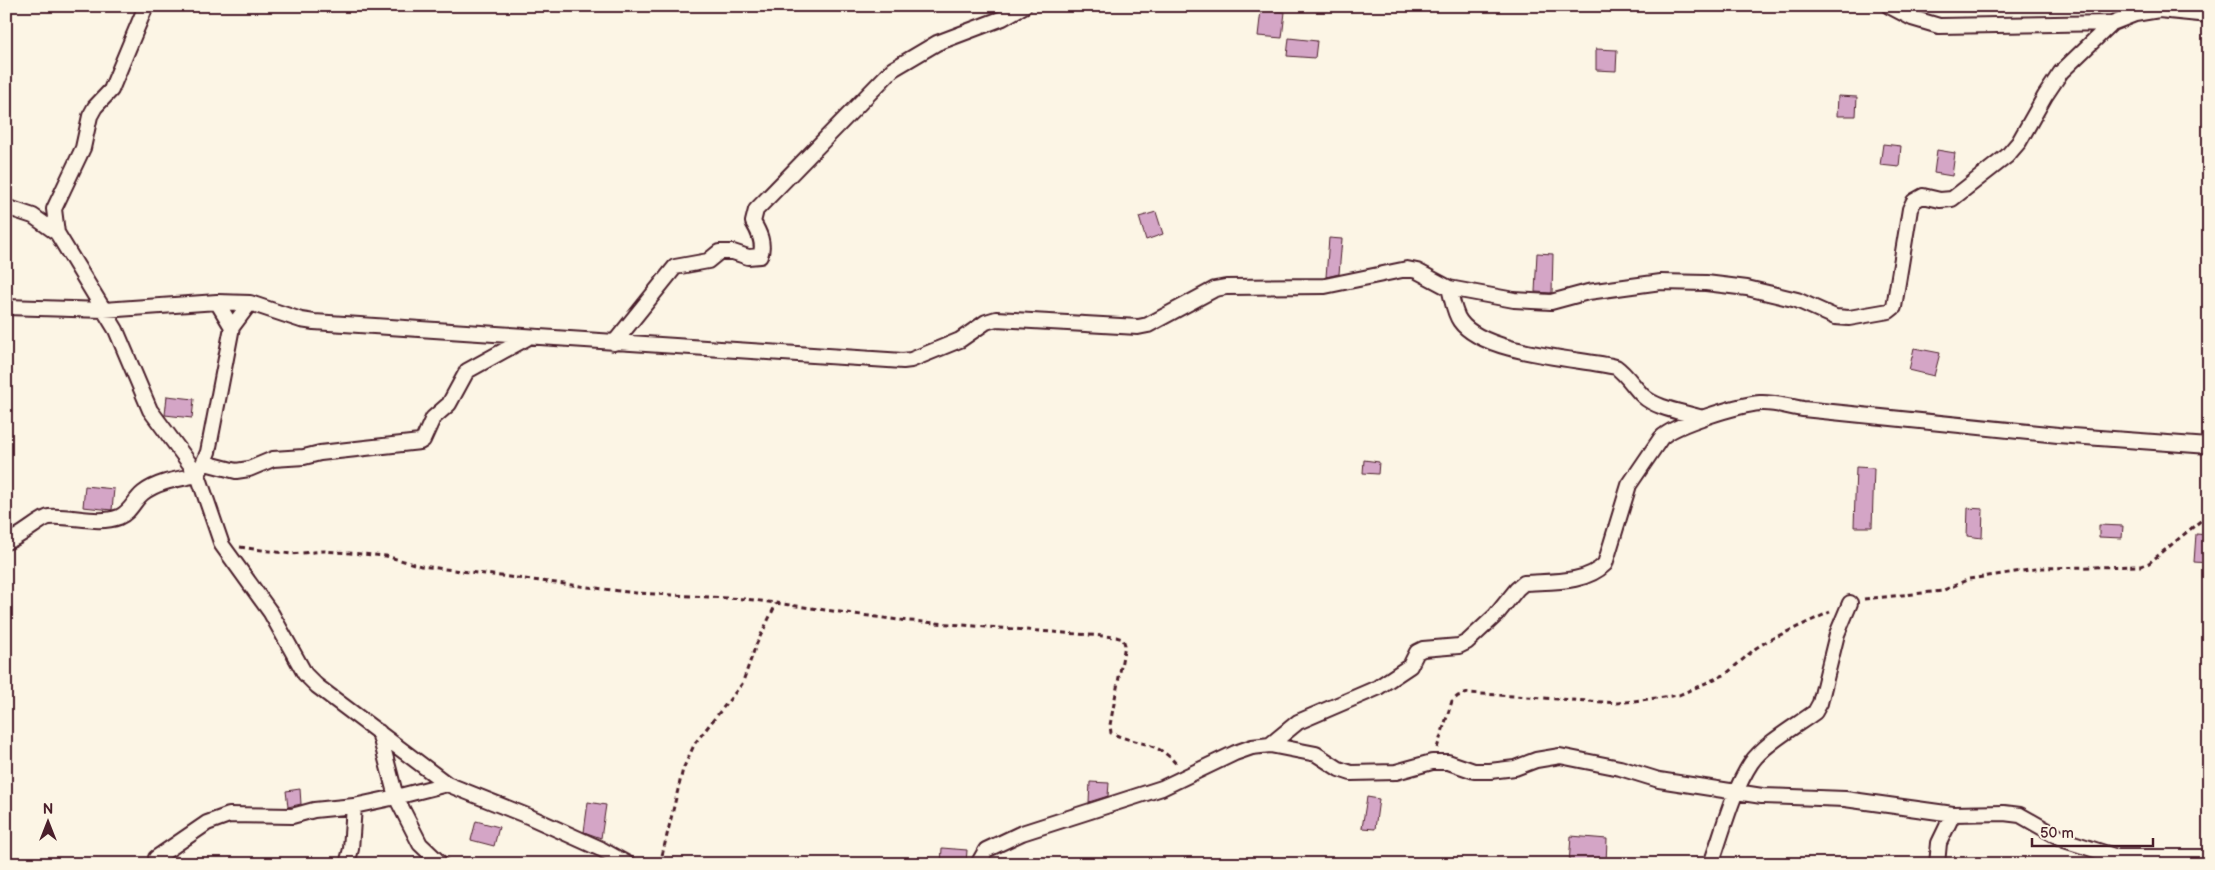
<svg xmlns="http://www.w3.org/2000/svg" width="2215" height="870" viewBox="0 0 2215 870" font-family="'Balsamiq Sans',sans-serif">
	<rect width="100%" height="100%" fill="#fcf5e5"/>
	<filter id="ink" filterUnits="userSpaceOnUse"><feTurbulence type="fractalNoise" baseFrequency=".02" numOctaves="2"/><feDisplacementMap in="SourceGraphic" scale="10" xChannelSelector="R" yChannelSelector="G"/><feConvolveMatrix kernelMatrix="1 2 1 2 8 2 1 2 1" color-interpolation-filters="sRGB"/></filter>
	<g filter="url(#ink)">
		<!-- building -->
		<path fill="#d4a5c6" stroke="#4a1f2b" d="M1261 10 1285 12 1282 38 1258 36Z
			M1289 38 1317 41 1315 58 1287 56Z
			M1596 49 1617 50 1616 71 1596 70Z
			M1838 96 1857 97 1856 116H1837Z
			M1883 144 1901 146 1899 167 1880 165Z
			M1937 150 1955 153 1952 176 1934 173Z
			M1156 212 1163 234 1146 240 1139 217Z
			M1329 238 1342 239 1339 274 1326 277Z
			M1537 253 1553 254 1552 293 1535 292Z
			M1914 348 1940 353 1934 376 1909 370Z
			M167 396 194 399 192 418 165 415Z
			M1364 460 1379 462 1378 474 1363 473Z
			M1856 467 1874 468 1872 527H1854Z
			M85 486 114 489 112 510 83 507Z
			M1968 508 1983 509 1982 538 1967 536Z
			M2099 525 2123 526 2122 538 2099 537Z
			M2196 534 2209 535V563L2194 562Z
			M1090 782 1109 783 1108 796 1089 802Z
			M300 789 301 804 288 807 286 791Z
			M1367 797 1379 799 1375 829 1362 828Z
			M588 802 606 805 601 838 584 832Z
			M476 821 499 827 494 846 471 840Z
			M1571 836 1607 839 1606 864H1569Z
			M942 848 967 850 966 864H941Z"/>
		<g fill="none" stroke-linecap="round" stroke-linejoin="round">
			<defs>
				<path id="street" d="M1889 6 1912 18 1939 26 2112 23 2135 14 2159 10 2209 15
					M6 207 33 216 57 233 116 330 150 410 198 475 222 545 271 613 305 674 317 686 447 784 530 817 601 849 628 864
					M57 233 54 209 83 148 90 116 95 107 111 90 146 6
					M1449 288C1452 298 1454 313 1460 321 1483 354 1576 358 1616 367 1627 375 1633 386 1643 396 1657 409 1684 412 1702 418
					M217 302 232 327
					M6 307 104 310 217 302 250 303 301 320 314 322 903 361 911 360 960 340 986 322 996 319 1138 327 1148 325 1215 289 1226 287 1325 286 1407 269 1417 271 1449 288 1514 300 1551 302 1588 292 1661 282 1706 283 1747 288 1797 300 1835 317 1849 318 1889 311 1894 307 1910 209 1914 201 1923 196 1940 200 1952 199 2007 156 2019 142 2045 96 2061 72 2112 23
					M614 343 675 267 708 261 719 252H733L748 257 760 256C765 244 759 232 753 222L756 210 893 69 937 43 1003 18 1024 6
					M205 463 236 471 249 469 273 459 304 457 320 453 420 442 423 440 433 418 449 404 467 371 527 338
					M6 542C20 538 41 518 49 517 71 515 98 525 119 517 131 512 134 500 143 493 158 481 180 479 198 475L208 452 232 327 250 303
					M1270 745 1298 722 1377 688 1410 666 1417 652 1423 649 1459 646 1467 642 1496 615 1517 589 1524 583C1551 581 1585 584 1605 564L1629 485 1661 438C1675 424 1739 405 1760 403 1774 402 1789 407 1803 409L2058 435 2209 446
					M156 864V858L207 823 229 815 292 816 314 810 354 806 396 797 379 732
					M347 864 351 849 354 806
					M441 864 420 844 396 797 447 784
					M978 864 986 850 1022 833 1162 788 1235 753 1252 747 1270 745 1316 754 1339 769 1351 773 1396 772 1432 762H1448L1474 771H1490L1515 768 1536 760 1560 756 1620 768 1659 780 1762 796 1845 799 1953 814 2004 813 2020 815 2064 840 2117 857H2209
					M1711 864C1723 831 1732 792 1751 763 1764 744 1796 726 1815 712L1820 703 1837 634 1850 603
					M1937 864 1939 843 1953 814"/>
			</defs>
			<!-- street casing -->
			<use href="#street" stroke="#4a1f2b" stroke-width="18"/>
			<!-- path -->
			<path stroke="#4a1f2b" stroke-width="3" stroke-dasharray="5 4" stroke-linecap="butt" d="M240 547 291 554 324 551 386 556 421 566 636 593 746 599 898 620 1116 637 1123 639 1125 645 1110 725 1111 733C1137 745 1157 740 1177 765
				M1864 599 1942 591 1969 579 2042 568 2141 566 2149 563 2209 514
				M1437 748 1452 701 1458 696 1468 693 1618 703 1679 695 1726 674 1756 648 1769 640 1830 612
				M660 864 683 769 695 743 742 684 756 645 776 604"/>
			<!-- street -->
			<use href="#street" stroke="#fcf5e5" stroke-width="14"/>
		</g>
	</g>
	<!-- margin -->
	<rect width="2215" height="870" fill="none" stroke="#fcf5e5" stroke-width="25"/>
	<rect x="12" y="12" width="2190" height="845" fill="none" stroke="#4a1f2b" stroke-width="2" filter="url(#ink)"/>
	<!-- north arrow -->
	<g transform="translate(48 822)" stroke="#fcf5e5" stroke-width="4" paint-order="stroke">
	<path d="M0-4L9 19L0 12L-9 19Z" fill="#4a1f2b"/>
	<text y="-8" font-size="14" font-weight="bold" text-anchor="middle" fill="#4a1f2b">N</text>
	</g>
	<!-- scale -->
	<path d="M2032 838v8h121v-8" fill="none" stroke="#4a1f2b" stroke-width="2.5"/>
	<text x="2040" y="838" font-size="15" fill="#4a1f2b" stroke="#fcf5e5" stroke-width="4" paint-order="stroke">50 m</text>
</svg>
